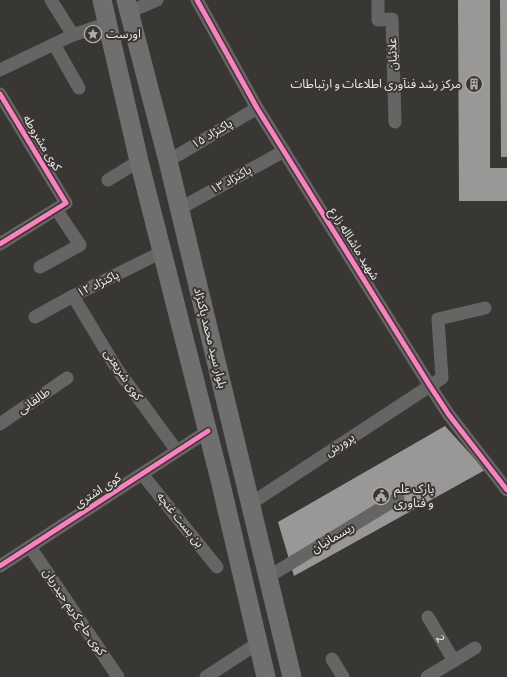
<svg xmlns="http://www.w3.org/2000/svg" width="507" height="677" viewBox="0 0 507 677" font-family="'Source Sans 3','Noto Sans Arabic',sans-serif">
	<rect width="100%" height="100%" fill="#393734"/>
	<!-- building -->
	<path fill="#9a9896" d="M458 0H490V168H507V201H459Z
		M500 0H507V157H501Z
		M445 426 485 470 294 576 278 522Z"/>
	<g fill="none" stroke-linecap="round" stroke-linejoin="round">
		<!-- street -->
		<g stroke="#656564" stroke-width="13">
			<path d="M51 0 73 35"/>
			<path d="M197 0 257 108 430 386 449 415 507 490"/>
			<path d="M378 0V20L392 19 395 122"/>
			<path d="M129 12 157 0"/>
			<path d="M54 44 79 88"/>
			<path d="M0 70 73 35 108 23"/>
			<path d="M0 94 66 203 0 244"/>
			<path d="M168 161 257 108"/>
			<path d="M108 180 139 161"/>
			<path d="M179 209 284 151"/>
			<path d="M40 267 80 245 56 209"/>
			<path d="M73 296 117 369 177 451"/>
			<path d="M35 317 73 296 162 252"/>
			<path d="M0 424 67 378"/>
			<path d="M142 474 217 567"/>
			<path d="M250 504 442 378 438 319 485 308"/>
			<path d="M30 547 118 677"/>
			<path d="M0 566 208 431"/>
			<path d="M268 577 398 498"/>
			<path id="s1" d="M428 617 454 661"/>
			<path d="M332 659 343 677"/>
			<path d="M206 677 258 643"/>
			<path d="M427 677 475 648"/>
		</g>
		<!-- secondary -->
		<path stroke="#6f6f6f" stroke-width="19" d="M102 0 139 161 220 480 266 677
			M126 0 168 161 292 677"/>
		<defs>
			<path id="cycleway" d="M197 0 257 108 430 386 449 415 507 490
				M0 94 66 203 0 244
				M0 566 208 431"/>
		</defs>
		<!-- cycleway casing -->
		<use href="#cycleway" stroke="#3a3733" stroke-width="8"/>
		<!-- cycleway -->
		<use href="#cycleway" stroke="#ff80c0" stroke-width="5"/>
	</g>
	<!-- icons -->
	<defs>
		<symbol id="sight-ring" viewBox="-11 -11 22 22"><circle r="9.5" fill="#3a3733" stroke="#adaba8" stroke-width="1.5"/><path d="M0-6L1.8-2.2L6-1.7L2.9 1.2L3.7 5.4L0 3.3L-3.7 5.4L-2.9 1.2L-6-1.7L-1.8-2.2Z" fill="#adaba8"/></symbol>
		<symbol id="building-ring" viewBox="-11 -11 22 22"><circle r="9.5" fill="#3a3733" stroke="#adaba8" stroke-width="1.5"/><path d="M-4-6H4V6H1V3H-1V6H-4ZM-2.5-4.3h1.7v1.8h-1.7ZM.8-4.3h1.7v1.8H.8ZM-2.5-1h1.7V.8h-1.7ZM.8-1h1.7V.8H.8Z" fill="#adaba8"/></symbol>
		<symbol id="civic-ring" viewBox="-11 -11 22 22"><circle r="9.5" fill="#3a3733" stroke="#adaba8" stroke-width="1.5"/><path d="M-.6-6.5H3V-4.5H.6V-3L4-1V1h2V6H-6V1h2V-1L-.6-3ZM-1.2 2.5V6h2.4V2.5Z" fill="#adaba8"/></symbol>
	</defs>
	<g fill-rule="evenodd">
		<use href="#sight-ring" x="83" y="24" width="20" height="20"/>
		<use href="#building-ring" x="464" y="74" width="20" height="20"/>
		<use href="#civic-ring" x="371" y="486" width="20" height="20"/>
	</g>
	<g text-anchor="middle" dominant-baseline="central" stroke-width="4" stroke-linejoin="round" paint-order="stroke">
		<!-- poi labels -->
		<g font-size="12" fill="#eceae7" stroke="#3a3733" text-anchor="start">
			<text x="106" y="34">اورست</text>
			<text x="461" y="84" text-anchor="end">مرکز رشد فنآوری اطلاعات و ارتباطات</text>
			<text x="394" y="489">پارک علم<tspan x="394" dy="14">و فناوری</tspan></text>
		</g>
		<!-- street labels -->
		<g font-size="12" fill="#eceae7" stroke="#3a3733">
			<text transform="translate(393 54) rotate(-92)">علائیان</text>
			<text transform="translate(212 134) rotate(-31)">پاکنژاد ۱۵</text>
			<text transform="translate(42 143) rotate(59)">کوی مشروطه</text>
			<text transform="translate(231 180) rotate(-29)">پاکنژاد ۱۳</text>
			<text transform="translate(354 244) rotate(58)">شهید ماشااله زارع</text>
			<text transform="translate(98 284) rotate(-26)">پاکنژاد ۱۲</text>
			<text transform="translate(210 338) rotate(76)">بلوار سید محمد پاکنژاد</text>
			<text transform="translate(123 375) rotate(56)">کوی شریعتی</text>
			<text transform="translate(34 401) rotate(-35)">طالقانی</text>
			<text transform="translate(340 445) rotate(-33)">پرورش</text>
			<text transform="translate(98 491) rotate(-33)">کوی اشتری</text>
			<text transform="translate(180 520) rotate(51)">بن بست غنچه</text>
			<text transform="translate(333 538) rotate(-31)">ریسمانیان</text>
			<text transform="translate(74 612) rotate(56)">کوی حاج کریم حیدریان</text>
			<text stroke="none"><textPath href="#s1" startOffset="25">2</textPath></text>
		</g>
	</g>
</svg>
